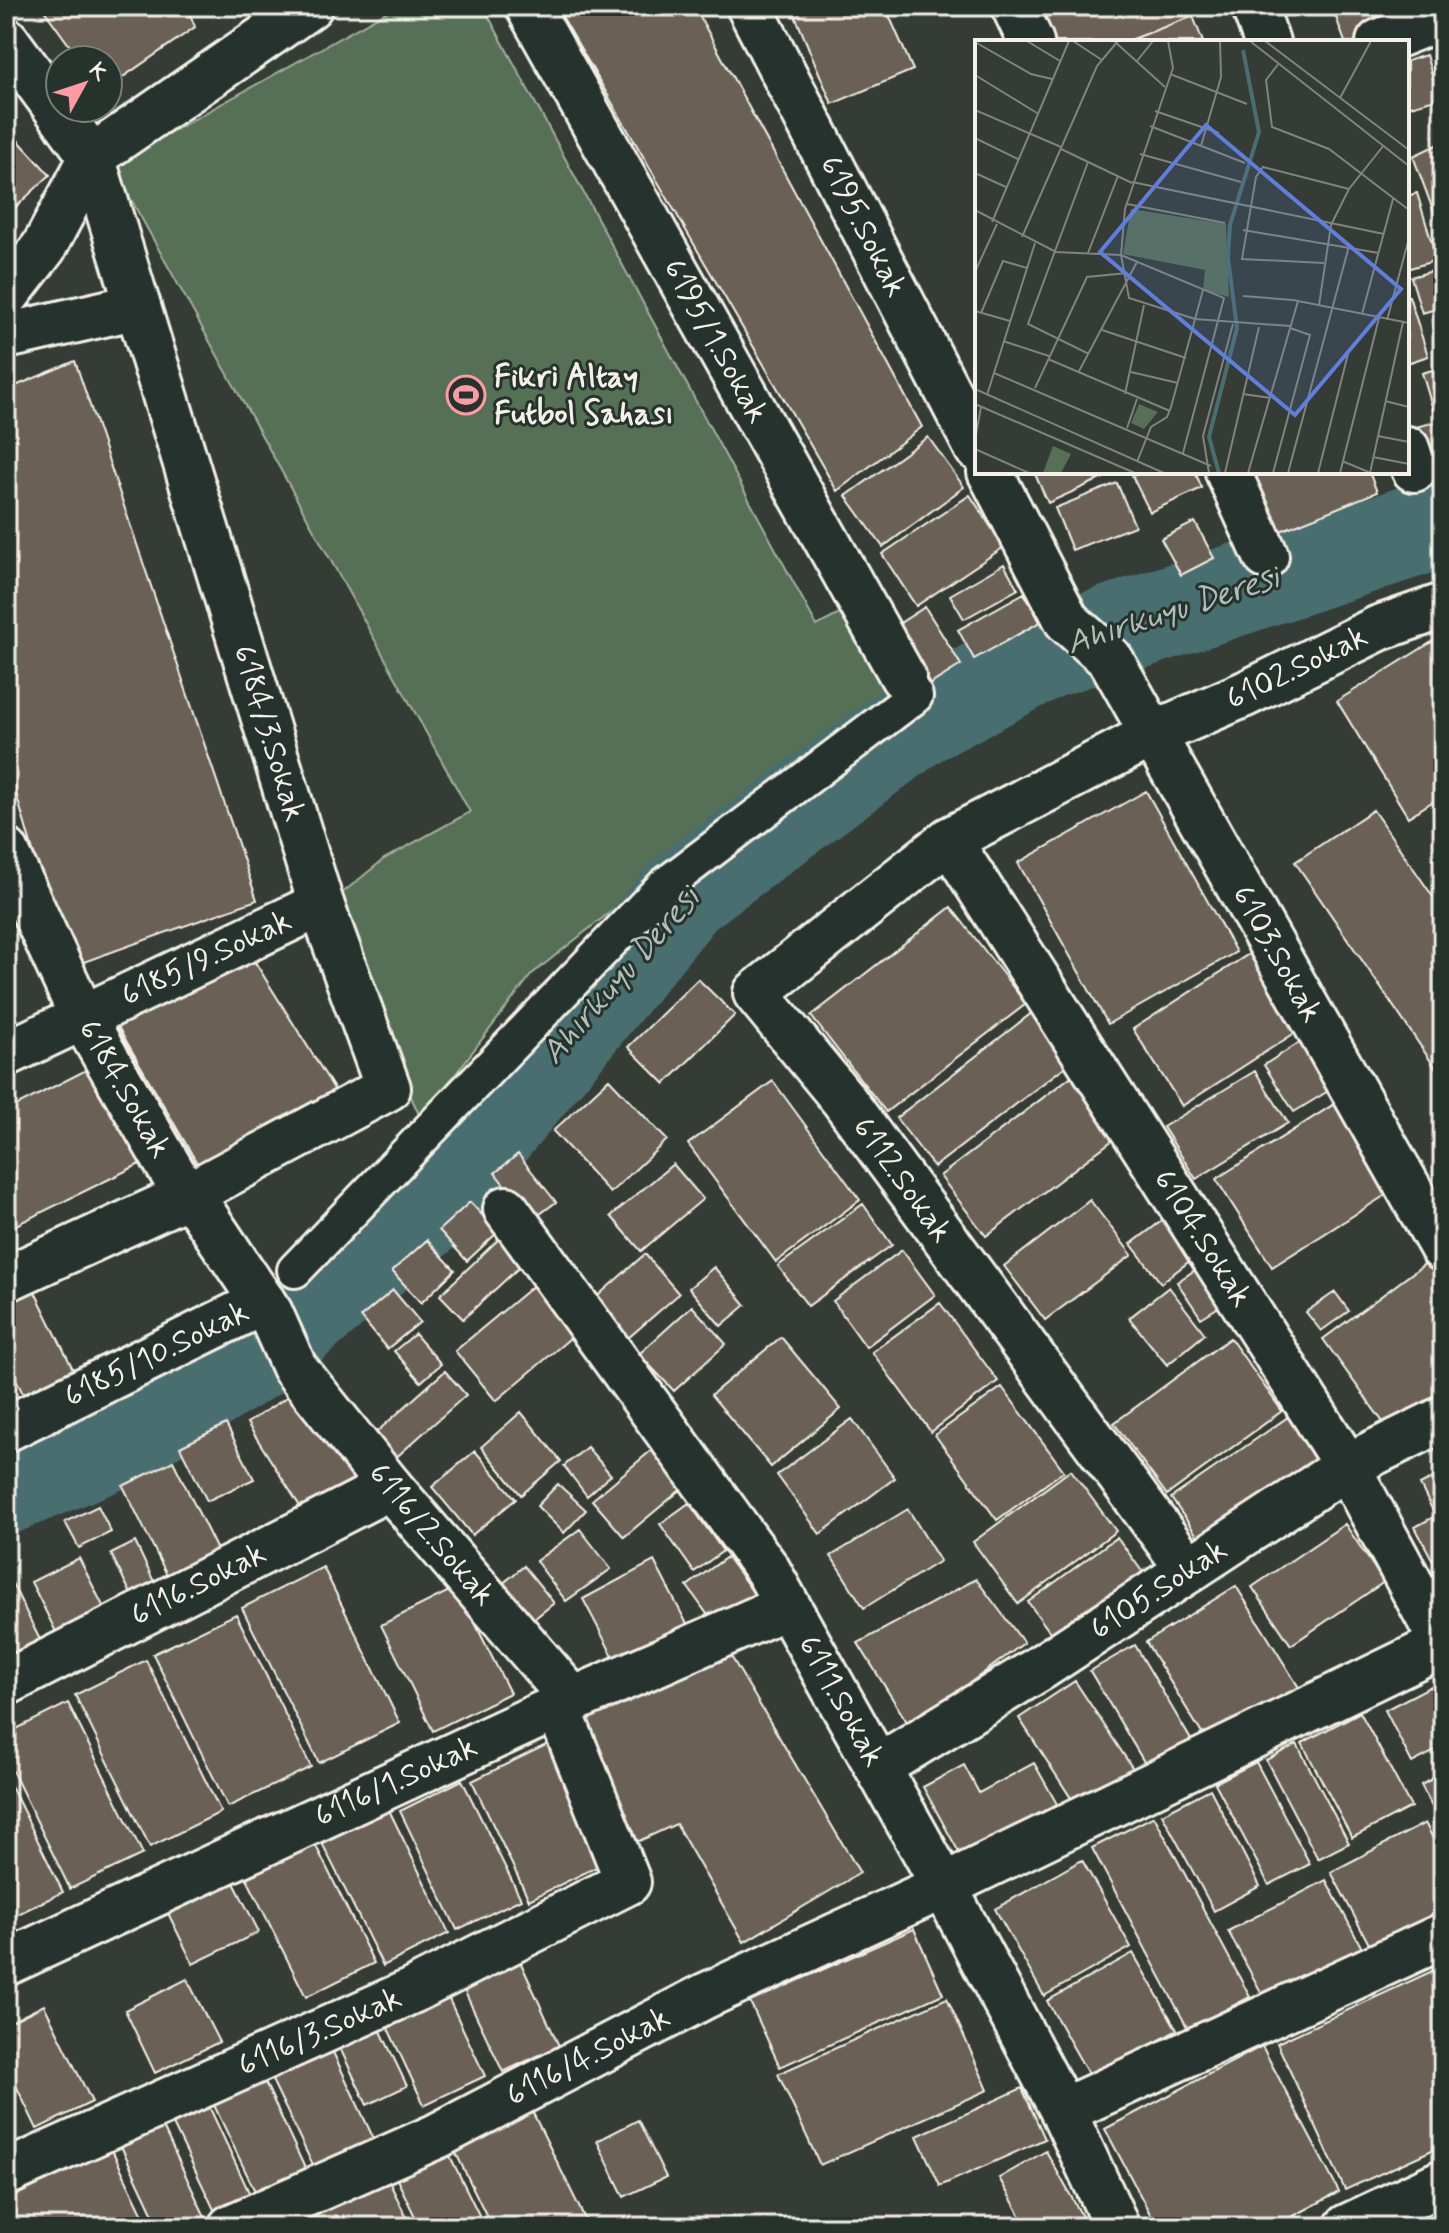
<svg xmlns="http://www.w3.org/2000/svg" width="1449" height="2233" viewBox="0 0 1449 2233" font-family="Mynerve,sans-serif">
	<rect width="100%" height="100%" fill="#343c35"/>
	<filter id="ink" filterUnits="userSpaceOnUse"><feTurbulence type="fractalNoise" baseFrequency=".0125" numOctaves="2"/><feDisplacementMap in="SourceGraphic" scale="16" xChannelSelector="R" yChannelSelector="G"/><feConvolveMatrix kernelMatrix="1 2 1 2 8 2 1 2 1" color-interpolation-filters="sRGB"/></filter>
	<g filter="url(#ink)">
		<!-- green -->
		<path fill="#566f55" stroke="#a5b09e" stroke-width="2" d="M397 6H483L817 626 839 614 894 687 532 974 421 1119 325 907 384 859 470 812 112 165Z"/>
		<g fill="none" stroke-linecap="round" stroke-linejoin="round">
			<!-- river -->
			<path stroke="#4a6e70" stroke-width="92" d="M6 1488 112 1444 264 1349 420 1217 684 894 917 721 1046 653 1443 521"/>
		</g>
		<!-- building -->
		<path fill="#6a6054" stroke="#f4f1e8" stroke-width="2" d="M41 6H187L195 27 123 77 108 71V60H80Z
			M556 6H694L922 427 837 491Z
			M791 6H885L913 70 832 104Z
			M1037 6H1189L1193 16 1125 42H1053Z
			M1332 6H1410L1417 26 1371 42H1345Z
			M1193 16 1203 42H1125Z
			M1426 55 1439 98 1407 107V61Z
			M6 127 50 175 6 216Z
			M1443 142V237L1413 156Z
			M1417 193 1437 260 1407 269V196Z
			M1443 268V307L1422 313 1411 277Z
			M1407 296H1409L1428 356 1407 363Z
			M75 361 257 900 67 968 6 759V390Z
			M1443 367V410L1434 413 1422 373Z
			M1443 420V488L1434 491 1416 427Z
			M928 437 964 487 883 547 846 496Z
			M1034 472H1116L1048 503Z
			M1141 472H1195L1202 488 1150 512 1132 476Z
			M1248 472H1369L1377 492 1273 534Z
			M1117 483 1135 526 1072 550 1055 508Z
			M970 495 1004 547 916 606 882 554Z
			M1195 522 1214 558 1181 575 1161 539Z
			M1004 564 1018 589 964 619 950 595Z
			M1024 593 1040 622 974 659 958 630Z
			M925 607 961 665 924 688 889 630Z
			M1443 635V795L1408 817 1337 701Z
			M1146 791 1236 952 1108 1024 1018 863Z
			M1443 804V826L1433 810Z
			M1373 810 1443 911V1079L1295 862Z
			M951 907 1026 1004 886 1112 811 1016Z
			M245 946 336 1092 201 1170 114 1020Z
			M1255 950 1304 1027 1182 1106 1133 1029Z
			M698 979 735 1015 665 1084 628 1047Z
			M1033 1012 1071 1062 934 1167 896 1118Z
			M1313 1034 1343 1082 1294 1112 1264 1065Z
			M92 1067 152 1158 8 1229 6 1224V1111Z
			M1255 1071 1288 1123 1196 1179 1163 1127Z
			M1073 1075 1118 1136 986 1236 940 1176Z
			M609 1079 667 1140 610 1193 553 1131Z
			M773 1081 860 1200 776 1262 688 1144Z
			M1347 1096 1403 1184 1272 1267 1216 1179Z
			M518 1154 556 1202 532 1220 495 1173Z
			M673 1164 703 1199 641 1251 611 1216Z
			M1090 1200 1132 1255 1045 1320 1004 1266Z
			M470 1202 498 1232 467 1261 439 1230Z
			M863 1204 892 1245 808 1306 778 1266Z
			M1175 1211 1204 1250 1161 1283 1131 1244Z
			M503 1235 527 1260 463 1319 440 1295Z
			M427 1240 455 1270 421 1303 392 1271Z
			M902 1250 935 1295 866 1347 833 1301Z
			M645 1254 679 1294 627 1339 593 1300Z
			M1430 1260 1443 1278V1388L1388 1429 1323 1339Z
			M1207 1262 1230 1300 1201 1318 1177 1282Z
			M714 1267 746 1305 721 1326 689 1288Z
			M534 1285 575 1334 496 1401 455 1351Z
			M1169 1287 1205 1334 1167 1365 1129 1318Z
			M34 1290 75 1373 25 1398 6 1359V1304Z
			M393 1290 420 1322 387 1349 361 1317Z
			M1335 1292 1349 1311 1321 1331 1306 1312Z
			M940 1303 998 1381 931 1432 872 1352Z
			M692 1306 726 1344 674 1391 639 1354Z
			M415 1334 441 1364 421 1382 394 1351Z
			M781 1337 841 1409 771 1467 711 1395Z
			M1230 1338 1282 1411 1167 1495 1114 1423Z
			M445 1371 466 1395 392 1461 371 1437Z
			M1002 1387 1064 1471 997 1520 935 1435Z
			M301 1388 357 1476 303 1511 247 1423Z
			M521 1412 561 1461 521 1495 481 1447Z
			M1288 1417 1324 1469 1208 1551 1171 1498Z
			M852 1419 895 1478 820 1534 777 1475Z
			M226 1424 254 1479 207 1501 180 1447Z
			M587 1447 611 1475 587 1496 564 1466Z
			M653 1449 684 1487 624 1537 592 1500Z
			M475 1451 516 1499 472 1535 432 1487Z
			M173 1461 219 1554 169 1579 123 1486Z
			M1071 1470 1116 1531 1018 1604 973 1542Z
			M1443 1473V1507L1433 1511 1420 1485Z
			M558 1484 586 1510 564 1533 537 1506Z
			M689 1503 723 1551 694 1572 660 1524Z
			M98 1506 111 1532 79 1548 65 1522Z
			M908 1509 940 1561 864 1608 831 1556Z
			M1443 1512V1580L1415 1527Z
			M1345 1524 1384 1582 1291 1645 1252 1587Z
			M580 1529 611 1569 566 1601 536 1561Z
			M1117 1537 1149 1581 1060 1646 1028 1602Z
			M135 1542 157 1588 134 1600 111 1554Z
			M727 1557 756 1596 715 1625 687 1586Z
			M79 1558 109 1618 61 1642 31 1582Z
			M654 1561 687 1624 616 1662 583 1599Z
			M524 1566 554 1603 530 1622 501 1585Z
			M323 1567 400 1723 319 1763 242 1608Z
			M6 1571 44 1648 6 1667Z
			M976 1579 1024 1643 910 1727 858 1643Z
			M1236 1586 1303 1694 1212 1750 1146 1642Z
			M457 1587 510 1693 433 1731 381 1625Z
			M236 1614 311 1767 228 1807 153 1654Z
			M1135 1645 1197 1750 1153 1777 1090 1671Z
			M729 1653 860 1873 744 1942 676 1824 637 1842 571 1725Z
			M146 1660 221 1812 150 1847 75 1695Z
			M1075 1681 1139 1778 1082 1815 1019 1718Z
			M1431 1686 1443 1709V1747L1412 1763 1385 1710Z
			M68 1703 143 1854 70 1889 6 1758V1734Z
			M1360 1712 1411 1807 1352 1838 1302 1743Z
			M552 1742 611 1860 529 1900 472 1781Z
			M1297 1744 1349 1843 1318 1859 1266 1760Z
			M1256 1762 1310 1864 1269 1885 1215 1783Z
			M1034 1763 1057 1804 961 1856 923 1787 964 1765 979 1793Z
			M1443 1773V1824L1441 1825 1421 1785Z
			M6 1776 63 1892 6 1920Z
			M462 1780 521 1899 457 1930 400 1811Z
			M1210 1789 1260 1886 1214 1911 1162 1814Z
			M389 1810 449 1933 383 1966 322 1843Z
			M1154 1816 1250 1997 1188 2029 1092 1848Z
			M1425 1823 1443 1857V1910L1371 1948 1331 1872Z
			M315 1844 374 1963 306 1997 246 1877Z
			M1082 1860 1131 1947 1044 1996 995 1909Z
			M226 1867 259 1932 193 1964 161 1899Z
			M1326 1880 1365 1954 1268 2005 1228 1931Z
			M914 1929 943 1994 780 2067 750 2002Z
			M1133 1953 1177 2030 1091 2079 1047 2001Z
			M519 1959 559 2046 503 2072 462 1986Z
			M1443 1966V2145L1345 2190 1277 2043Z
			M187 1979 219 2042 155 2073 125 2010Z
			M446 1993 485 2076 424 2105 385 2022Z
			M947 1998 988 2090 820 2165 778 2074Z
			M44 2005 92 2102 37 2129 6 2065V2024Z
			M378 2025 407 2086 367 2105 338 2044Z
			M1262 2046 1339 2192 1273 2227H1157L1105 2129Z
			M331 2048 379 2150 319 2178 270 2076Z
			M264 2080 310 2179 260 2202 213 2103Z
			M1022 2088 1045 2139 940 2186 917 2136Z
			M528 2103 589 2227H492L450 2141Z
			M208 2104 254 2203 219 2220 172 2122Z
			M638 2120 666 2177 624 2197 597 2141Z
			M162 2125 207 2221 194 2227H159L120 2144Z
			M444 2144 485 2227H420L392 2169Z
			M112 2150 149 2227H6V2200Z
			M1046 2151 1088 2227H1027L999 2178Z
			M385 2173 411 2227H315L307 2211Z
			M849 2217 854 2227H833Z"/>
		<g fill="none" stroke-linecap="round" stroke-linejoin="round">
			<defs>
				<path id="pedestrian" d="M295 1270 664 886 915 696 903 677"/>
				<g id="minor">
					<path id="s1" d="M528 6 903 677"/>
					<path id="s2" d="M749 6 977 448"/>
					<path d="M1014 6 1031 42"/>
					<path d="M1254 6 1267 42"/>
					<path id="s3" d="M6 40 92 157 321 904 388 1088 186 1196 6 1279"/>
					<path d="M1379 42 1443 17"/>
					<path d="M6 296 44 247 92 157 310 6"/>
					<path d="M6 336 138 306"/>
					<path d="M1407 449 1414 469"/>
					<path id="s4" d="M990 472 1067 621 1111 660 1443 1249"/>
					<path d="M1228 472 1266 556"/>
					<path id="s5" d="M949 840 1347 1466 1443 1644"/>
					<path id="s6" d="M6 851 82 1016 186 1196 201 1210 270 1313 294 1367 390 1487 573 1700"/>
					<path id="s7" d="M6 1054 321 904"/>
					<path id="s8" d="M506 1209 767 1569 944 1886 1063 2111 1117 2227"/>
					<path id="s9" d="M6 1429 263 1302"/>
					<path id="s10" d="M1189 1570 843 1099 756 993 949 840 1153 734 1245 694 1379 628 1443 606"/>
					<path id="s11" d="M6 1683 390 1487"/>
					<path id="s12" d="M878 1767 1040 1668 1347 1466 1443 1419"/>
					<path id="s13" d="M6 1963 573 1700 787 1606"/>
					<path d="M1063 2111 1443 1936"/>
					<path id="s14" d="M6 2173 412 1991 628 1882 558 1707"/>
					<path id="s15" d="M231 2227 437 2136 705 1996 944 1886 1443 1644"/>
					<path d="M1347 2227 1443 2182"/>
				</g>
			</defs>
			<!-- pedestrian casing -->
			<use href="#pedestrian" stroke="#f4f1e8" stroke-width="40"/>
			<!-- minor casing -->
			<use href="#minor" stroke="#f4f1e8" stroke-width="50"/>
			<!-- pedestrian -->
			<use href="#pedestrian" stroke="#26332d" stroke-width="34"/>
			<!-- minor -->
			<use href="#minor" stroke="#26332d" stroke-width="44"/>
		</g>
	</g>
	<!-- icons -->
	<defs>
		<symbol id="stadium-ring" viewBox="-11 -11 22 22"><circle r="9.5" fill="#26332d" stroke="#ff9aa2" stroke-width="1.5"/><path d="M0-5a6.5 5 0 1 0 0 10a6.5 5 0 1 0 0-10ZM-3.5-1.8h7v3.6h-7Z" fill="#ff9aa2"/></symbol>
	</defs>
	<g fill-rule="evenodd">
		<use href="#stadium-ring" x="444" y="373" width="44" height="44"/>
	</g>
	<g text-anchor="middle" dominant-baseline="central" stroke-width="6" stroke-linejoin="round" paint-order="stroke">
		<!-- street labels -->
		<g font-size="32" fill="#f4f1e8" stroke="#26332d">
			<text stroke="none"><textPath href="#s2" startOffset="248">6195.Sokak</textPath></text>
			<text stroke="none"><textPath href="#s1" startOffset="384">6195/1.Sokak</textPath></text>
			<text stroke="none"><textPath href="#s10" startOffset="1356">6102.Sokak</textPath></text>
			<text stroke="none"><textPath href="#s3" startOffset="748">6184/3.Sokak</textPath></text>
			<text stroke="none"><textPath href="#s4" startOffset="564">6103.Sokak</textPath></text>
			<text stroke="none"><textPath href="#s7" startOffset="222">6185/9.Sokak</textPath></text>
			<text stroke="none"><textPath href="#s6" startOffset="266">6184.Sokak</textPath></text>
			<text transform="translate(902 1180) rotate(54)">6112.Sokak</text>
			<text stroke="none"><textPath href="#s5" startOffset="472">6104.Sokak</textPath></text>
			<text stroke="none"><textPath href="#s9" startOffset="168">6185/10.Sokak</textPath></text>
			<text stroke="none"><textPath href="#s6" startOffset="810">6116/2.Sokak</textPath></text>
			<text stroke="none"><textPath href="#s11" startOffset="216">6116.Sokak</textPath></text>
			<text stroke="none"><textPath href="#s12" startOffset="332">6105.Sokak</textPath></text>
			<text stroke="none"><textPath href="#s8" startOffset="596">6111.Sokak</textPath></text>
			<text stroke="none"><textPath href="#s13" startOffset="430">6116/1.Sokak</textPath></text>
			<text stroke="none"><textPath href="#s14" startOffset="344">6116/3.Sokak</textPath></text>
			<text stroke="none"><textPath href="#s15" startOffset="396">6116/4.Sokak</textPath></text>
		</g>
		<!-- poi labels -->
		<g font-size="32" font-weight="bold" fill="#f4f1e8" stroke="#26332d" text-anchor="start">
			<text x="494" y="377">Fikri Altay<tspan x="494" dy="37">Futbol Sahası</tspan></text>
		</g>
		<!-- water labels -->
		<g font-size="34" font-style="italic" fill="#b0bdb8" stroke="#26332d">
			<text transform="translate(1173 611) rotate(-18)">Ahırkuyu Deresi</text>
			<text transform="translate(621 976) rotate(-49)">Ahırkuyu Deresi</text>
		</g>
	</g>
	<!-- overview -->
	<g transform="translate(975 40)">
		<rect width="434" height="434" fill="#343c35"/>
		<path d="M156 169 251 184 254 257 228 250 230 230 148 214ZM164 364 183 372 169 389 156 383ZM78 406 96 414 86 433H68Z" fill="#566f55"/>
		<path fill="none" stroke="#4a6e70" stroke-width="4" d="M244 433 234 397 262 288 253 218 255 185 284 92 268 10"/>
		<path fill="none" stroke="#81847d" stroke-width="2" d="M52 1 85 21M98 1 127 20M139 1 190 47M193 1 198 28 150 169 146 215 154 258 220 279 315 286M275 1 434 126M290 1 434 110M0 2 56 34 77 39M162 21 178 1M304 23 291 40 297 87 354 109 434 170M195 34 272 64M0 35 62 73M365 58 396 1M0 70 86 107M180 71 244 93M175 86 270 123M0 98 43 119M226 106 246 37 245 1M86 109 157 143M165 114 266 142M113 122 53 284 114 314M0 133 31 147M157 142 409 194M152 164 250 183M0 170 81 212 146 215 249 258 208 413M17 182 94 1M268 190 404 213M47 197 122 26 143 1M113 213 143 136M349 223 267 219 281 137 288 127 374 149M0 232 22 184M268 256 318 260 434 283M344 265 356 185 374 149 409 105M0 271 35 281M6 273 28 221 52 228M387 274 418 159M412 280 434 198M127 290 211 318M28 301 74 316M73 319 195 371M156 332 203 343M19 333 236 426M103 333 162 222M60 348 112 237 152 233M0 349 189 433M150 354 169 265M268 354 296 358M12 355 60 203M410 361 434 367M0 364 160 433M152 388 162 359M403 396 434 402M0 400 6 367M0 409 54 433M398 417 434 424M367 421 396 433M162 422 176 387 192 377 196 367 228 250M234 433 228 396 258 284M250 433 284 287M273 433 323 261M298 433 335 295 315 288M313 433 374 206M343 433 373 314M365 433 404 278M395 433 428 282"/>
		<path fill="#5e7fdd" fill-opacity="0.15" stroke="#5e7fdd" stroke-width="4" d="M231 85 426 249 320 375 125 212Z"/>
		<rect width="434" height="434" fill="none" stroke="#f4f1e8" stroke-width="4"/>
	</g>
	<!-- margin -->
	<rect width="1449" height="2233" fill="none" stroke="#26332d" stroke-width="32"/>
	<rect x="16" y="16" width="1417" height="2201" fill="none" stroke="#f4f1e8" stroke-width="3" filter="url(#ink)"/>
	<!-- north arrow -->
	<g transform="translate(84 84) rotate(50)"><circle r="38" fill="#26332d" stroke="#787f78" stroke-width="2"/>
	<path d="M0-6L14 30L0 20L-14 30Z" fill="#ff9aa2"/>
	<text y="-12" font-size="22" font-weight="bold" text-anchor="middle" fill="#f4f1e8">K</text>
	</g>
</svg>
